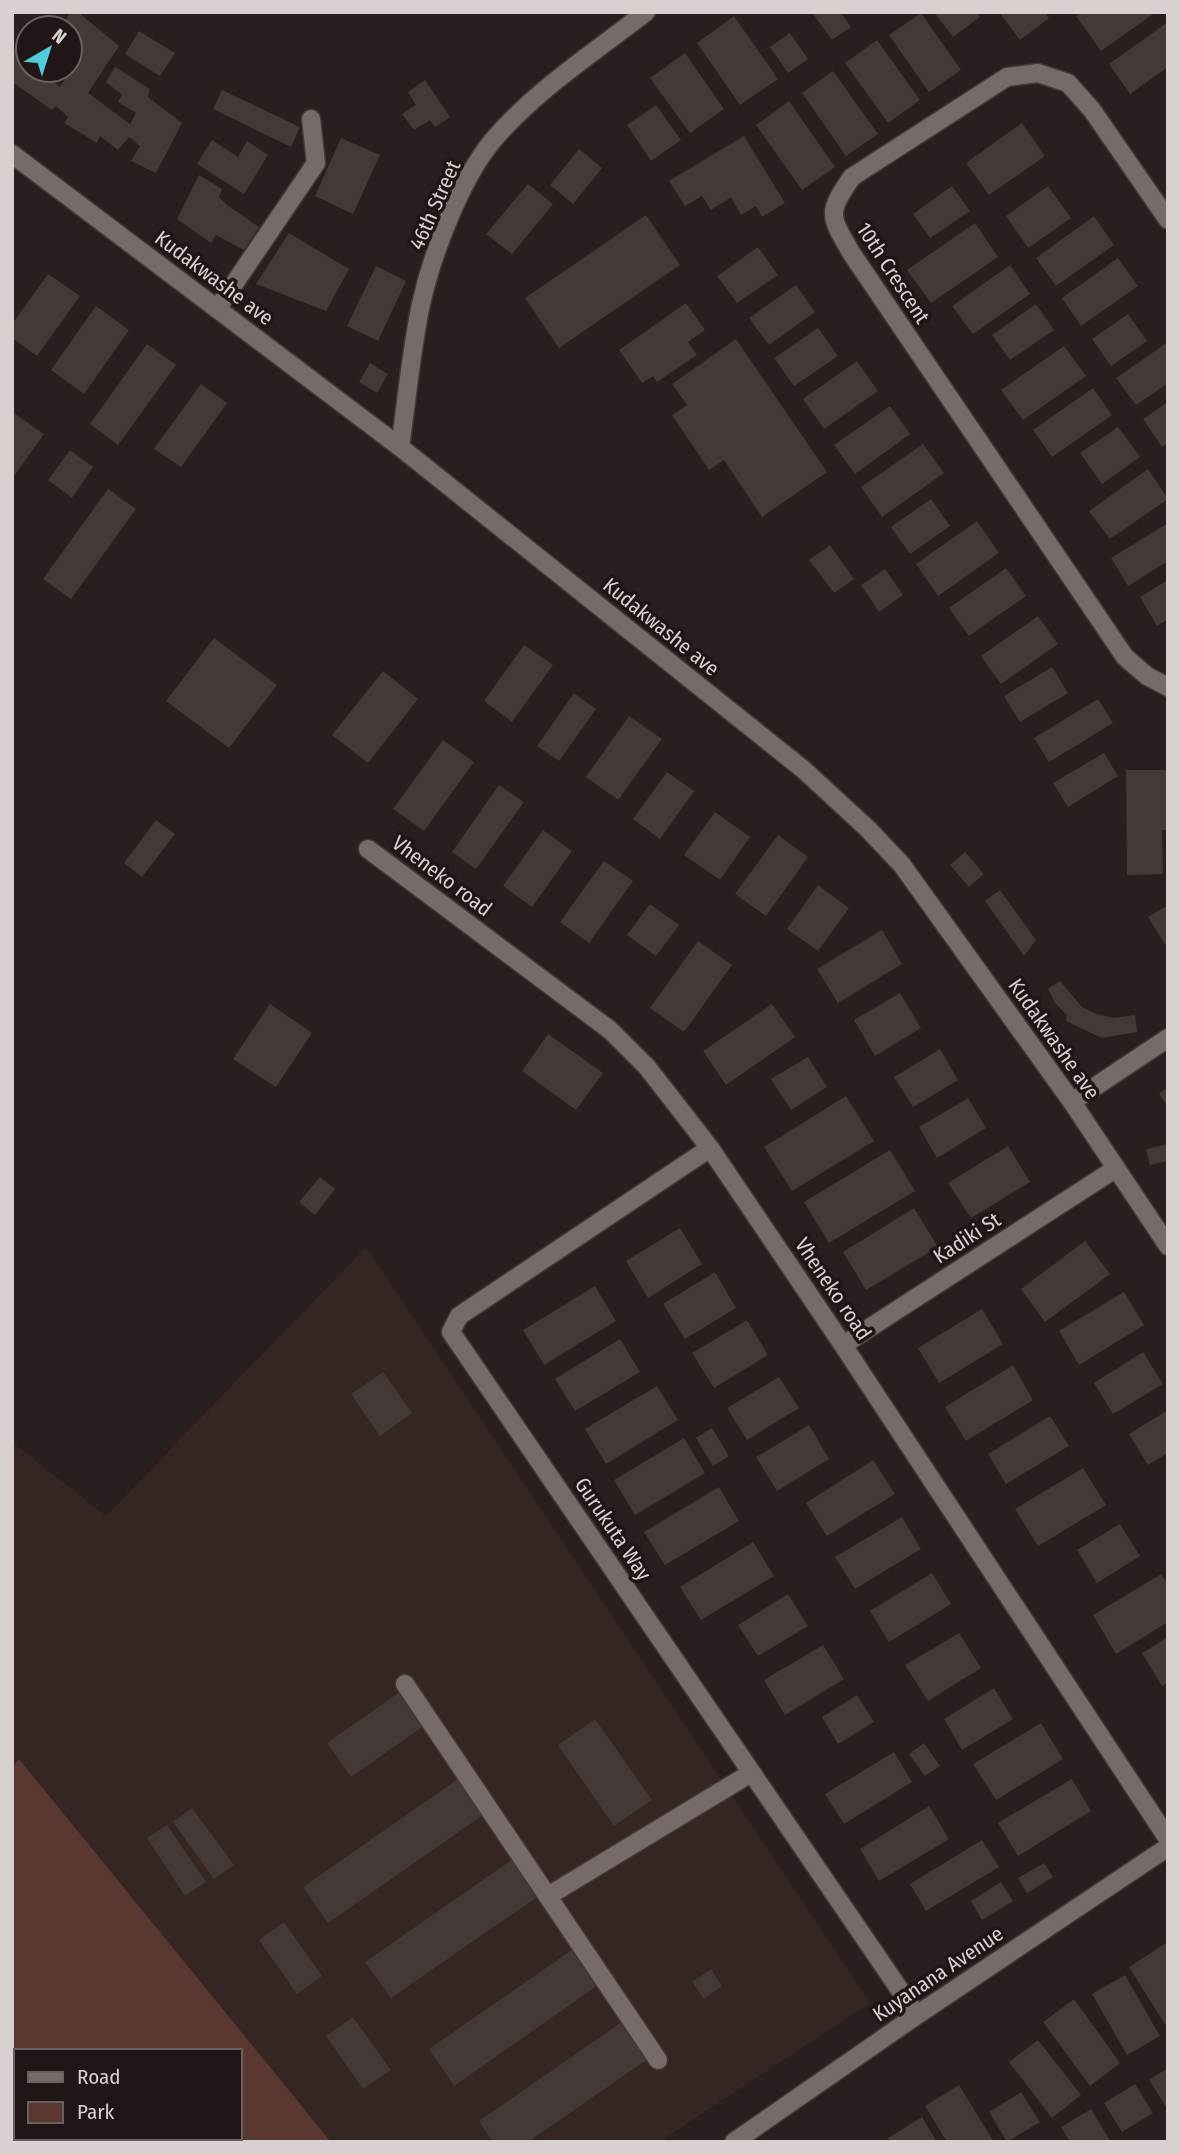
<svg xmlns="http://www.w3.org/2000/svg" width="1180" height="2154" viewBox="0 0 1180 2154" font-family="'Fira Sans Condensed',sans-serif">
	<rect width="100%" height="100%" fill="#281f1e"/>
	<!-- built -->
	<path fill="#352624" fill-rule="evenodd" d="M366 1247 870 2003 659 2142H12V1442L106 1516ZM16 2051H240V2138H16Z"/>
	<!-- green -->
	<path fill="#5a3731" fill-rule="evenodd" d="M19 1759 331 2142H12V1767ZM16 2051H240V2138H16Z"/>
	<!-- building -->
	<path fill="#433937" d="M70 12H78L119 46 88 93 130 124 136 113 118 102 122 95 106 82 115 67 150 89 148 97 182 123 156 173 131 161 140 146 129 137 118 150 100 136 97 143 64 123 68 117 56 106 52 110 12 82V47L28 60V70H40L60 87 78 59 70 53V28H62Z
		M816 12H840L851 27 832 40 813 14Z
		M934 12H977L980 17 953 37Z
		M999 12H1045L1049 18 1020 40Z
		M1082 12H1156L1101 51 1076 16Z
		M921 13 961 70 929 92 889 35Z
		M734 16 778 79 740 105 697 43Z
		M1168 22V67L1130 94 1109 64Z
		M139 31 175 53 160 76 125 54Z
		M790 33 808 59 788 73 770 47Z
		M877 40 920 100 888 123 845 63Z
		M685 53 724 109 690 133 650 78Z
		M833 71 878 134 846 156 802 93Z
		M425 80 450 117 435 127 430 120 414 130 402 114 416 105 408 92Z
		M222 90 300 127 291 147 213 109Z
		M789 101 835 167 802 190 756 125Z
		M656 105 681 140 651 161 627 125Z
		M1022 123 1045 156 989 195 966 163Z
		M744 136 785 203 762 217 756 206 741 215 731 197 711 210 702 196 685 206 669 181Z
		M341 138 380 155 353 214 315 196Z
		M212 140 238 157 247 141 268 155 244 194 197 164Z
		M579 149 602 168 573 204 550 185Z
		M199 175 222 189 219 197 227 205 259 227 244 250 216 235 211 243 177 219Z
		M528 184 553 204 512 254 486 234Z
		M952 186 970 211 930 238 913 214Z
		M1048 186 1071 218 1028 248 1006 216Z
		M646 215 680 265 559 348 525 298Z
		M1094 216 1114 245 1056 286 1036 258Z
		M975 223 998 257 931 303 907 270Z
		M289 233 349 269 326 311 256 284Z
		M758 247 778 275 737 303 717 276Z
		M1118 258 1138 286 1081 326 1062 298Z
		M1010 265 1030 294 973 334 952 306Z
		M376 266 406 281 378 341 347 326Z
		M48 274 80 296 37 356 12 338V324Z
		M796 285 815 312 769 345 749 318Z
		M686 303 705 330 688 342 697 355 657 382 653 376 642 383 619 350Z
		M1036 304 1054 330 1010 360 992 335Z
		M96 306 129 330 84 394 51 370Z
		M1128 314 1147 341 1111 366 1092 339Z
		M818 328 838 356 794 386 774 358Z
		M736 339 827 472 762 517 724 460 709 470 672 415 687 405 672 384Z
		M1168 342V383L1136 405 1116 378Z
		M147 344 176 365 118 445 90 424Z
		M1064 346 1086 376 1023 420 1001 390Z
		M857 361 878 391 824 429 803 399Z
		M370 363 388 374 377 393 359 382Z
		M201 384 227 403 181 467 154 449Z
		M1093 388 1112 415 1052 457 1033 430Z
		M1168 402V443L1162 447 1143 419Z
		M890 406 910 434 855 474 834 445Z
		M14 413 44 434 12 479V415Z
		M1118 427 1140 457 1102 484 1080 453Z
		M923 444 944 473 882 517 861 487Z
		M70 450 93 467 72 498 48 480Z
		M1148 469 1168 499 1110 539 1089 511Z
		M108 489 136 509 71 599 43 579Z
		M931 499 950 526 910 554 891 527Z
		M977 521 999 553 938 596 916 564Z
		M1168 523V561L1128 586 1111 558Z
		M830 545 854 579 834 593 809 560Z
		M1006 568 1026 596 969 636 949 608Z
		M885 569 903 595 879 612 861 585Z
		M1168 580V619L1157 626 1140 597Z
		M1038 616 1058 644 1001 684 981 656Z
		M214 638 277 685 229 748 166 701Z
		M524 645 553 665 512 722 484 701Z
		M1052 667 1068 693 1020 722 1004 696Z
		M383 671 418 699 368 763 332 735Z
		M574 693 596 709 559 761 537 746Z
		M1098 699 1113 723 1049 762 1034 738Z
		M629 716 662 739 618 800 586 777Z
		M443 740 474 762 424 831 393 809Z
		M1104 753 1118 776 1068 807 1053 783Z
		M1126 770H1168V830H1162L1163 874 1127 875Z
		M667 772 694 791 660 839 633 819Z
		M499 785 524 802 476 869 452 852Z
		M715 812 750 837 720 880 684 855Z
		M156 820 175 834 142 877 124 863Z
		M543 830 572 851 532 907 503 886Z
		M778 835 808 857 766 916 735 894Z
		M965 852 984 874 969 887 950 865Z
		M604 861 633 881 589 943 560 922Z
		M818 885 849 908 818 951 787 929Z
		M1000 890 1036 940 1024 956 985 901Z
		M650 904 679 925 656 956 627 935Z
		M1168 905V949L1148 917Z
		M882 930 902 964 838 1003 817 969Z
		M698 941 732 965 684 1032 650 1008Z
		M1060 981 1082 1007 1096 1014 1114 1018 1135 1015 1137 1032 1102 1038 1066 1021 1067 1015 1055 1003 1048 989Z
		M900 993 921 1028 875 1056 854 1020Z
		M270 1004 312 1033 276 1087 233 1059Z
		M772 1004 795 1037 726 1085 703 1051Z
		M548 1034 603 1073 576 1110 522 1071Z
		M940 1049 958 1080 913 1107 894 1077Z
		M808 1057 827 1087 791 1110 771 1079Z
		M1168 1087V1106L1159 1094Z
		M846 1096 874 1141 792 1191 764 1147Z
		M968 1098 986 1128 937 1158 919 1127Z
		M1168 1144V1161L1150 1165 1146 1149Z
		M1008 1146 1030 1182 971 1218 948 1183Z
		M890 1150 915 1191 829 1243 804 1202Z
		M320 1177 335 1189 315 1215 299 1202Z
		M914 1208 938 1247 866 1290 843 1252Z
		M680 1228 702 1264 648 1298 626 1261Z
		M1085 1241 1110 1274 1045 1322 1021 1289Z
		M715 1272 736 1308 685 1339 663 1304Z
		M595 1286 616 1321 544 1365 523 1330Z
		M1124 1292 1144 1325 1079 1365 1059 1331Z
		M982 1309 1003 1344 939 1383 918 1348Z
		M747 1320 768 1355 714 1388 692 1353Z
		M620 1339 640 1372 575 1411 555 1379Z
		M1143 1352 1163 1384 1113 1414 1094 1383Z
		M1013 1365 1033 1400 966 1441 945 1407Z
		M383 1372 412 1413 380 1436 351 1394Z
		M779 1377 799 1408 747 1440 727 1408Z
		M657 1386 678 1420 606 1464 585 1429Z
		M1168 1410V1453L1148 1465 1129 1434Z
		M1050 1416 1069 1446 1006 1484 988 1454Z
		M809 1425 829 1459 777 1491 756 1457Z
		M712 1428 729 1456 713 1466 696 1438Z
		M684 1438 705 1473 635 1515 614 1480Z
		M873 1460 895 1494 827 1536 806 1503Z
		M1083 1468 1106 1505 1038 1546 1015 1509Z
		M719 1487 739 1521 665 1565 644 1532Z
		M902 1517 921 1549 855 1589 835 1557Z
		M1120 1524 1140 1556 1097 1583 1077 1550Z
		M753 1542 774 1576 701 1620 680 1587Z
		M932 1573 951 1604 889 1642 870 1611Z
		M1161 1574 1168 1585V1622L1116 1654 1093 1615Z
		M788 1594 808 1626 758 1656 738 1625Z
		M959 1633 981 1668 928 1701 905 1665Z
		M1168 1637V1682L1162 1686 1142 1653Z
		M823 1645 844 1679 785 1715 764 1680Z
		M994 1688 1013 1719 962 1750 944 1719Z
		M401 1691 425 1725 351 1777 327 1743Z
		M857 1695 874 1722 838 1744 822 1717Z
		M595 1719 652 1800 614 1826 558 1745Z
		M1041 1723 1063 1759 996 1800 973 1764Z
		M924 1743 940 1766 925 1776 909 1754Z
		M894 1752 912 1782 844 1824 825 1794Z
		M458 1779 483 1815 328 1923 303 1887Z
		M1072 1779 1091 1811 1018 1856 998 1823Z
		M929 1806 949 1839 879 1881 860 1849Z
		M192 1808 234 1865 214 1879 173 1822Z
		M167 1825 206 1882 185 1896 147 1838Z
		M982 1840 999 1867 926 1911 910 1884Z
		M517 1856 543 1893 391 1998 365 1962Z
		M1044 1863 1053 1877 1027 1893 1018 1878Z
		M1001 1882 1013 1901 982 1920 971 1901Z
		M284 1922 322 1976 297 1994 259 1940Z
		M1166 1943 1168 1946V2029L1129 1967Z
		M579 1945 604 1981 454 2086 429 2049Z
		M711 1969 722 1986 704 1999 692 1982Z
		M1125 1975 1160 2036 1127 2055 1092 1994Z
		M1074 1999 1120 2063 1090 2086 1043 2022Z
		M353 2017 391 2070 363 2089 326 2036Z
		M629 2017 655 2054 528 2142H493L479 2121Z
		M1038 2040 1081 2095 1052 2118 1009 2062Z
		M1168 2068V2110L1149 2080Z
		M1135 2084 1153 2113 1122 2132 1104 2103Z
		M959 2085 994 2142H947L925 2106Z
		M1021 2092 1040 2122 1007 2142 989 2112Z
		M1091 2109 1111 2142H1070L1061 2127Z
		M922 2117 937 2142H890L888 2138Z"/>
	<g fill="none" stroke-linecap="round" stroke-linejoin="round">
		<defs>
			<path id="street" d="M12 154 400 447 804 770 868 829 902 865 1072 1102 1168 1246
				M1168 220 1092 110 1068 83 1038 73 1007 77 852 177C826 214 830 216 852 254L1125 657 1147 676 1168 687
				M217 309 316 163 311 119
				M400 447C407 399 411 351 421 304 432 254 461 178 494 139 537 89 595 52 646 12
				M368 849 610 1030 647 1067 710 1148 843 1345 1168 1839
				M1072 1102 1168 1038
				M710 1148 459 1316 451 1332 917 2015
				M843 1345 1115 1169
				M405 1684 658 2060
				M548 1896 751 1773
				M734 2142 917 2015 1168 1847"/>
		</defs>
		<!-- street casing -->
		<use href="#street" stroke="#413938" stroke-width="21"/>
		<!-- street -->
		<use href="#street" stroke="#766b68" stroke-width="18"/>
	</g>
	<g text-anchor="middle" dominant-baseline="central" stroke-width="7" stroke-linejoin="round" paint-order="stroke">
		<!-- street labels -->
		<g font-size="21" fill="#d8d1d0" stroke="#1f1615">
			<text transform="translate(435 205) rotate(-66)">46th Street</text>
			<text transform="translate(893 273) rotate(57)">10th Crescent</text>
			<text transform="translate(214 278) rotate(37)">Kudakwashe ave</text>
			<text transform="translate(661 627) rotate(39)">Kudakwashe ave</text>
			<text transform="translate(442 876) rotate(37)">Vheneko road</text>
			<text transform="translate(1054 1039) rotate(55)">Kudakwashe ave</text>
			<text transform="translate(967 1238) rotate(-33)">Kadiki St</text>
			<text transform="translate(833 1289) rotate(56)">Vheneko road</text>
			<text transform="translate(613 1529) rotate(56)">Gurukuta Way</text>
			<text transform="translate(938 1974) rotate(-34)">Kuyanana Avenue</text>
		</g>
	</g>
	<!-- border -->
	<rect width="1180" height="2154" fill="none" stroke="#d8d1d0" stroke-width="28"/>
	<!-- legend -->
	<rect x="14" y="2049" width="228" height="91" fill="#1f1615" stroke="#696160" stroke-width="2"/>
	<rect x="28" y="2072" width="35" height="10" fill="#766b68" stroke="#696160" stroke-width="2"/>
	<text x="77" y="2084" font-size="21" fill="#d8d1d0">Road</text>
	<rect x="28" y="2102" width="35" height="21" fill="#5a3731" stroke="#696160" stroke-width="2"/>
	<text x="77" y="2119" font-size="21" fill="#d8d1d0">Park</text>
	<!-- north arrow -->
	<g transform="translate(49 49) rotate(39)"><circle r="33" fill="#1f1615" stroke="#696160" stroke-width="2"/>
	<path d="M0-5L12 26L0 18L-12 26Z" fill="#54cadd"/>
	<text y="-10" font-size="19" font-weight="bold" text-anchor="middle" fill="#d8d1d0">N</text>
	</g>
</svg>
